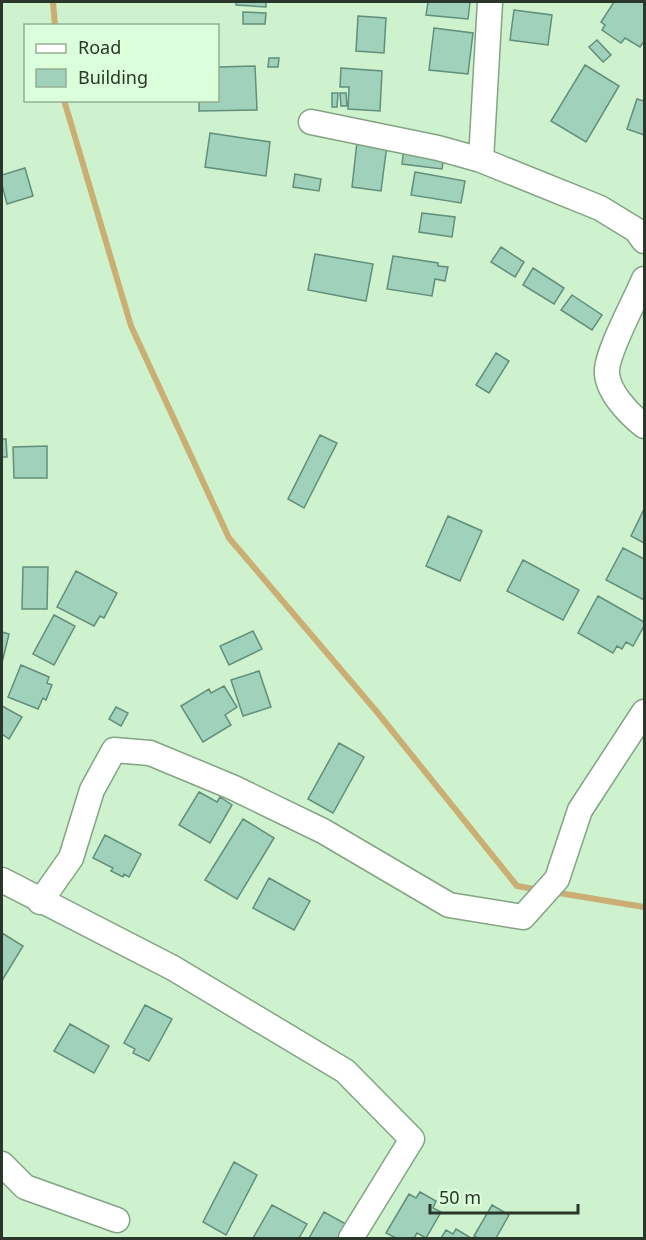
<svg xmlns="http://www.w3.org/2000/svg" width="646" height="1240" viewBox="0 0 646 1240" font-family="'Noto Sans',sans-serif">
	<rect width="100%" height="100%" fill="#cef1ce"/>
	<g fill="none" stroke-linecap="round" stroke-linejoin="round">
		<!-- stream -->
		<path stroke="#caae73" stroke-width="6" d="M53 2 55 26
			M64 100 131 326 229 538 377 712 517 886 540 890
			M553 892 644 907"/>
	</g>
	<!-- building -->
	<path fill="#a0d1ba" stroke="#618f7b" stroke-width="1.5" d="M236 2H266V7L236 5Z
		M428 2H470L468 19 426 15Z
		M614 2H644V41L640 47 625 38 621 43 602 30 605 25 601 22Z
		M514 10 552 15 548 45 510 40Z
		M243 12 266 13 265 24H243Z
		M358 16 386 18 384 53 356 51Z
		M434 28 473 33 468 74 429 70Z
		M597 40 611 55 603 62 589 47Z
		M269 58H279L278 67H268Z
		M585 65 619 86 586 142 551 121Z
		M255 66 257 110 199 111V100H218V67Z
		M341 68 382 71 380 111 348 109 349 87H340Z
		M332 93H338L337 107H332Z
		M340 93H346L347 106H341Z
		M637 99 644 101V135L627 129Z
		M210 133 270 142 266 176 205 167Z
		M357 142 387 145 381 191 352 187Z
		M404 148 444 154 442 169 402 164Z
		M25 168 33 196 7 204 2 185V175Z
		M415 172 465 181 461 203 411 195Z
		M295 174 321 179 319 191 293 187Z
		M422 213 455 217 452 237 419 232Z
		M501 247 524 262 515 277 491 262Z
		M315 254 373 264 366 301 308 290Z
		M393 256 438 263V266L448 267 445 281 435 279 432 296 387 289Z
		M533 268 564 288 554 304 523 285Z
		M572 295 602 315 592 330 561 310Z
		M496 353 509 361 489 393 476 385Z
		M320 435 337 443 304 508 288 499Z
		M2 439H6L7 457H2Z
		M47 446V478H14L13 447Z
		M644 509V543L631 536Z
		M448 516 482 531 460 581 426 566Z
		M623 548 644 559V600L606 580Z
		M523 560 579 590 563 620 507 591Z
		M23 567H48L47 609H22Z
		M76 571 117 593 104 618 100 616 94 626 57 607Z
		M598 596 644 622V626L633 646 626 642 622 649 617 646 613 653 578 633Z
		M54 615 75 626 54 665 33 654Z
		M253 631 262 649 229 665 220 646Z
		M2 632 9 634 2 663Z
		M21 665 49 677 47 683 52 685 46 700 43 698 38 709 8 697Z
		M259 671 271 707 243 716 231 680Z
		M224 686 237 707 225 715 231 725 203 742 181 706 209 689 211 693Z
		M2 706 22 717 9 739 2 734Z
		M116 707 128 713 121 726 109 719Z
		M339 743 364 757 333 813 308 799Z
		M199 792 217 802 220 797 232 805 210 843 179 825Z
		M243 819 274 838 237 899 205 880Z
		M105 835 141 854 129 877 124 874 123 877 111 871 113 868 93 858Z
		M269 878 310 901 294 930 253 908Z
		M2 933 23 946 3 979 2 978Z
		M145 1005 172 1019 149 1061 133 1053 135 1049 124 1043Z
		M70 1024 109 1046 94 1073 54 1051Z
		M234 1162 257 1175 226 1235 203 1222Z
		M420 1192 436 1201 433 1208 441 1212 426 1238 417 1233 414 1238H396L386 1233 409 1194 416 1198Z
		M272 1205 307 1224 299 1238H253Z
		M492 1205 509 1215 496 1238H478L474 1236Z
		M324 1212 353 1228 347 1238H309Z
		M456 1229 471 1238H441L446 1230 453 1234Z"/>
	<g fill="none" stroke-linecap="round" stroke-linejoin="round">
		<defs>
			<path id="minor" d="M311 122 438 148 481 160 600 208 636 230 644 241
				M481 160 490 2
				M644 279C635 301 609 348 607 369 605 390 629 414 644 426
				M2 880 173 968 345 1071 412 1139 351 1238
				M40 902 71 858 92 790 114 750 150 753 232 787 323 831 449 905 523 917 557 879 580 810 644 712
				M2 1164 25 1187 117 1220"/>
		</defs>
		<!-- minor casing -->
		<use href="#minor" stroke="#83a483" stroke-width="27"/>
		<!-- minor -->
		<use href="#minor" stroke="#fff" stroke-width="24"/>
	</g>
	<!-- border -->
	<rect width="646" height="1240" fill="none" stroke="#293629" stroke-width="6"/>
	<!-- legend -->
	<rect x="24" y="24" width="195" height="78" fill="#dbffdb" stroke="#94af94" stroke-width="1.5"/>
	<rect x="36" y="44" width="30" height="9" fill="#ffffff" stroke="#94af94" stroke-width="1.5"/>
	<text x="78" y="54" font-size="18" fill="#293629">Road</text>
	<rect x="36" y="69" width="30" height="18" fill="#a0d1ba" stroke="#94af94" stroke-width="1.5"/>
	<text x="78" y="84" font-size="18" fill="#293629">Building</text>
	<!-- scale -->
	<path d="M430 1204v9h148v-9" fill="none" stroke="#293629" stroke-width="3"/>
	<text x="439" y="1204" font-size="18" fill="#293629" stroke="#dbffdb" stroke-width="4.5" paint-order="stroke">50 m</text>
</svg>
